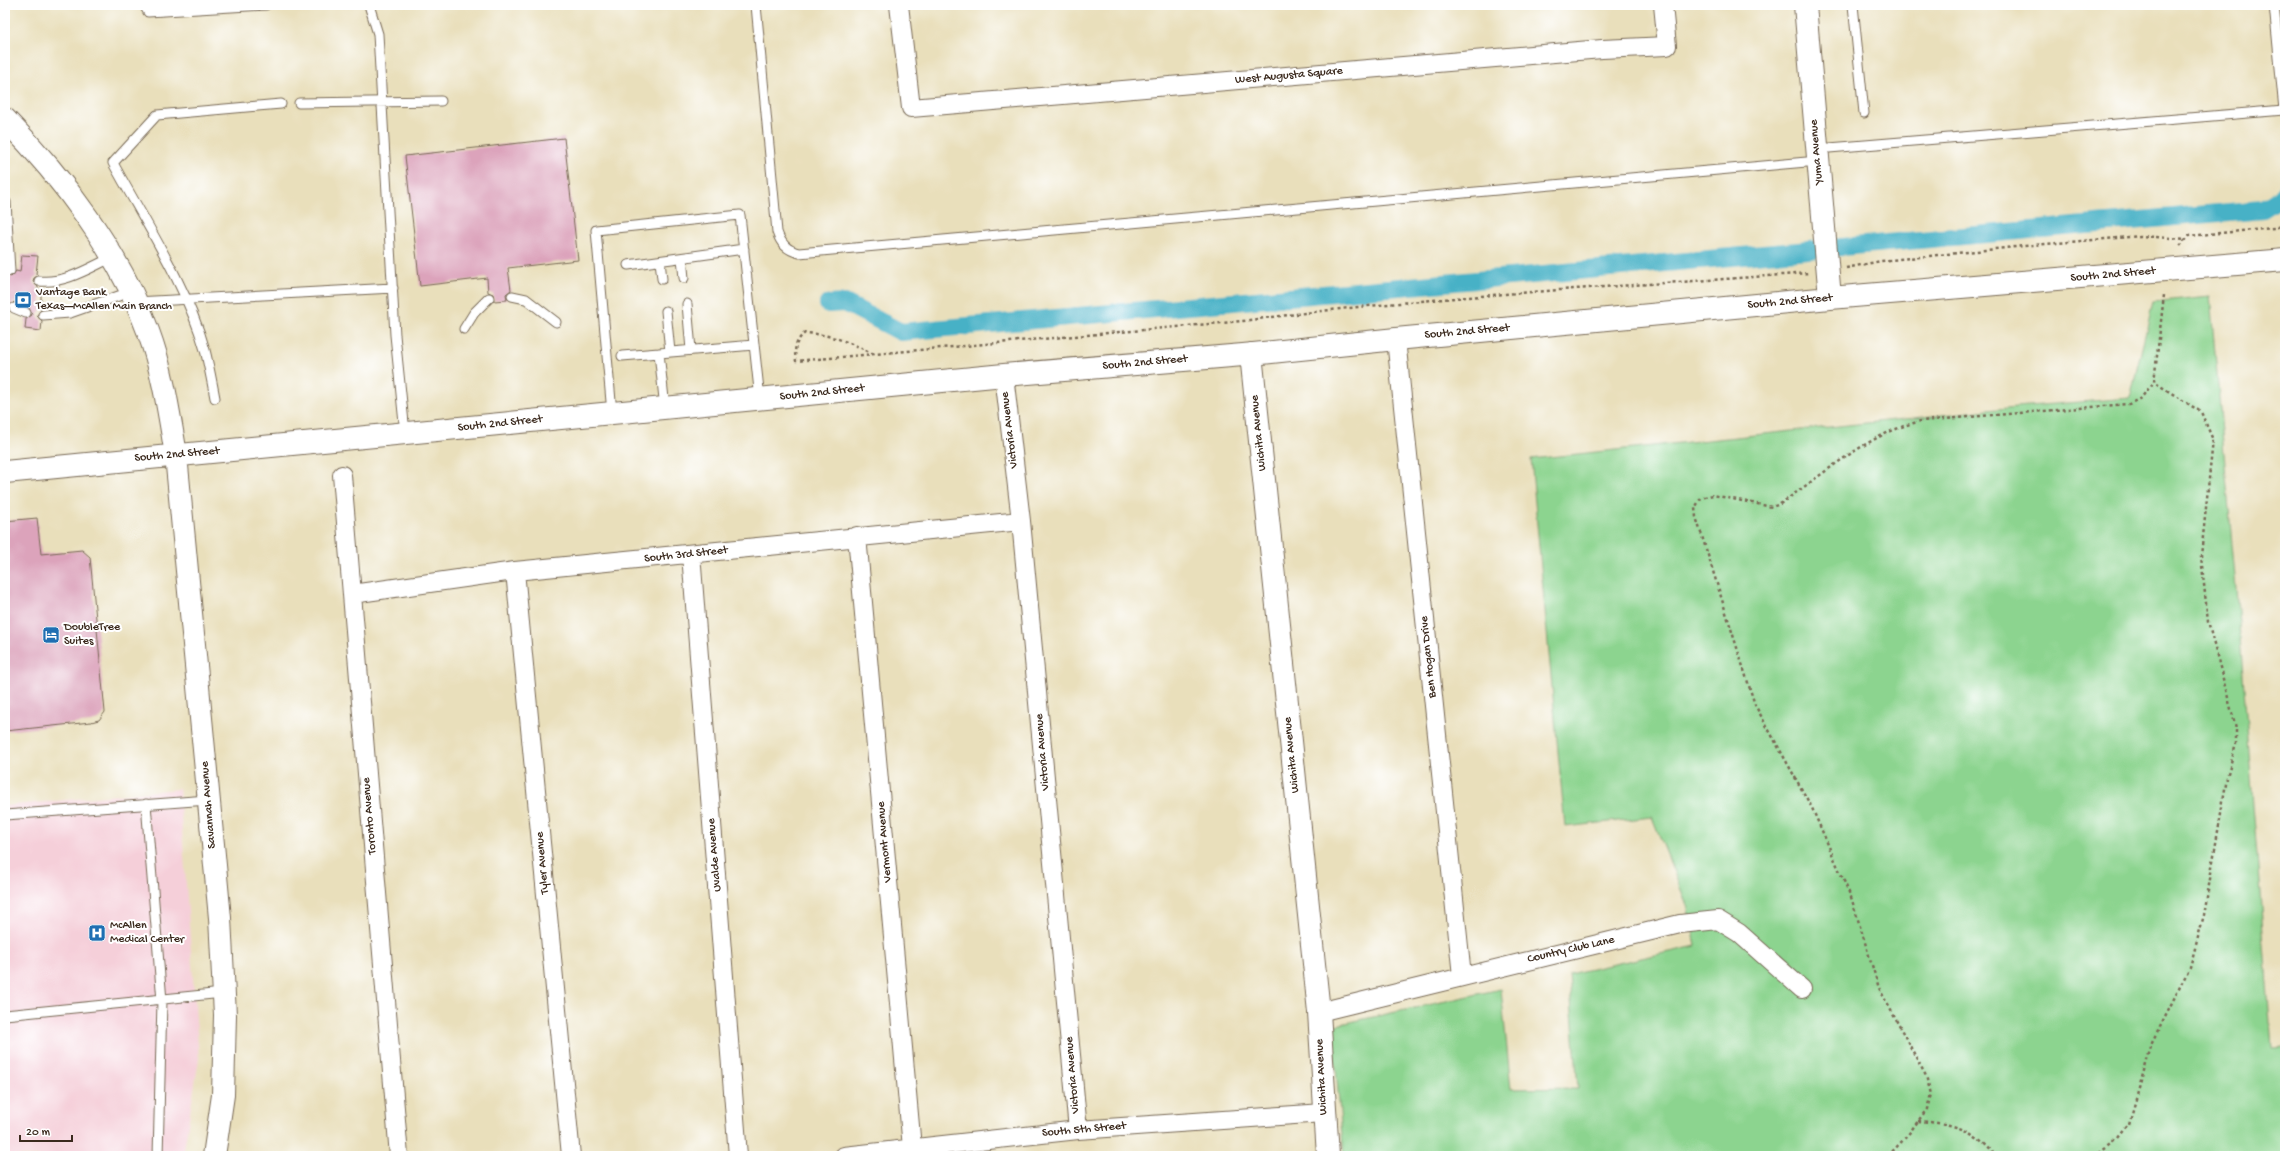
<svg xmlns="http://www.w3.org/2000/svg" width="2290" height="1161" viewBox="0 0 2290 1161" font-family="'Gochi Hand',sans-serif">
	<rect width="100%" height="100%" fill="#fff"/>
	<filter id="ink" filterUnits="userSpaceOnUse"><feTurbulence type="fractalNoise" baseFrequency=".025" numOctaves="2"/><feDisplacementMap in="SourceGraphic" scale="8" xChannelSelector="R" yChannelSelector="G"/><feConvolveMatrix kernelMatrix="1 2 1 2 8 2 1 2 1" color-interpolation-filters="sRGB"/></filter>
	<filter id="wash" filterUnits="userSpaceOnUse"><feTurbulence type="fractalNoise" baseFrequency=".012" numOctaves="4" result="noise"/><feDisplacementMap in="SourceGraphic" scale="16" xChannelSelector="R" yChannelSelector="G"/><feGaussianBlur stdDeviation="0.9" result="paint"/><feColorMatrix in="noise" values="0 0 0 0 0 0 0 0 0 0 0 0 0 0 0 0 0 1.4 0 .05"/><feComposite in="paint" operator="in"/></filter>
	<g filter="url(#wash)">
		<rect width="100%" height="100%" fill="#e9dfbb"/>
		<!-- built -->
		<path fill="#f5cfd9" d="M179 789 199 1059 183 1156H5V806Z"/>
		<!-- green -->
		<path fill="#8cd48f" stroke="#647f56" d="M2210 296 2238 611 2272 1048 2285 1047V1156H1344L1332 1026 1501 989 1511 1089 1578 1088 1569 974 1696 946 1687 905 1652 817 1565 827 1531 459 2016 407 2130 398 2153 302Z"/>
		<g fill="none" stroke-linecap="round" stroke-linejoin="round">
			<!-- canal -->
			<path stroke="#47b1c6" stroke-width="18" d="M828 304 845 303 901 332 2263 209 2280 198 2285 192"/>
		</g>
		<g id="blocks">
			<!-- building -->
			<path fill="#dca3bb" d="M564 138 578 260 508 268 511 290 506 294 507 300 494 301 493 294 488 292 487 278 420 286 405 156Z
				M22 255 38 256 36 274 39 275 34 278 33 281 38 287V292L41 291V310L37 315 42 321 41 331 25 329 26 319 32 315 29 308 14 302 8 308 5 307V274L11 277 16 271 20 272Z
				M37 518 41 554 82 550 90 557 105 712 99 720 91 722 5 731V556H7L5 521Z"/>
		</g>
	</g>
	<g filter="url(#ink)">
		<use href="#blocks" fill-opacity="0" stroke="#786955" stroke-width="1"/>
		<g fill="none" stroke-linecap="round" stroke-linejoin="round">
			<defs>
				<path id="lane" d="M144 5 148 12 266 5
					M369 5 378 34 395 335 405 433
					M756 5 777 232C781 244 787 250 799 253L1818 161
					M1853 5 1864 113
					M299 103 441 101
					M1817 149 2284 110 2274 5
					M6 202 10 271
					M682 258 684 278
					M660 261 662 279
					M628 265 744 249
					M39 281C65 284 89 268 113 257
					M512 296 526 299 556 322
					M136 302 393 288
					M687 304 691 350
					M14 308 26 313
					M666 311 670 352
					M43 315 70 313 130 292
					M464 329 474 313 489 298
					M622 356 659 353
					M215 398C212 382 209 366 205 350 187 286 145 222 113 163L157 115 281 104
					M665 408 659 353 754 345
					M612 413 596 230 740 215 760 399
					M146 804 162 1001 158 1156
					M5 815 208 800
					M5 1015 223 993"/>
				<path id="street" d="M899 5 911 108 1602 49 1667 46 1663 5
					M1396 339 1462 976
					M1004 375 1021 521 1078 1130
					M342 475 399 1156
					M857 536 912 1148
					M691 554 738 1156
					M515 571 571 1156
					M352 594 515 571 1021 521
					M1319 1012 1680 924 1718 920 1739 933 1802 989
					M844 1156 1078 1130 1324 1113"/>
				<path id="secondary" d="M1805 5 1830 298
					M5 119C62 177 120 253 148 331 163 371 169 413 176 455L220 918 225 1015 223 1095 214 1156
					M1251 354 1319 1012 1328 1156
					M5 472 1004 375 1243 355 1396 339 1830 298 2285 260"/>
			</defs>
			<!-- lane casing -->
			<use href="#lane" stroke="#786955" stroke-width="11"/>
			<!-- street casing -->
			<use href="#street" stroke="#786955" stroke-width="20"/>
			<!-- secondary casing -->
			<use href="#secondary" stroke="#786955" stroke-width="24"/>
			<!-- path -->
			<path stroke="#786955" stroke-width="2.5" stroke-dasharray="3 3" stroke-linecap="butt" d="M2180 246 2188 236 2274 228 2285 225
				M1846 268 1881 261 2034 245 2140 236 2186 239
				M874 354C851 343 831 334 805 333 795 341 794 349 796 361L1243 321C1429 295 1622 287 1809 273
				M1918 1121C1955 1124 1970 1127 1995 1156
				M1888 1156 1907 1136 1927 1109 1931 1094 1926 1076 1879 988 1851 897 1812 808 1755 705 1696 517 1695 508 1701 498 1713 495 1772 507 1780 504C1824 474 1869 433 1921 421L2129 404 2141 398 2154 382 2164 295
				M2094 1156 2118 1138 2129 1124 2152 1042 2190 967 2204 915 2227 777 2236 744V728L2208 622 2201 556 2213 440 2201 412 2154 382"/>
			<!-- lane -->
			<use href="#lane" stroke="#fff" stroke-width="9"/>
			<!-- street -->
			<use href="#street" stroke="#fff" stroke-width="18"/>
			<!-- secondary -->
			<use href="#secondary" stroke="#fff" stroke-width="22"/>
		</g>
	</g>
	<!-- icons -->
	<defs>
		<symbol id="bank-square" viewBox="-11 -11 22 22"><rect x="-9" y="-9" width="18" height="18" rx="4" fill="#1f6fb2" stroke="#fff"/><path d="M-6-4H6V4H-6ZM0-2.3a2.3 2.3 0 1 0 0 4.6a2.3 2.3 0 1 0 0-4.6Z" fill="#fff"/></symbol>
		<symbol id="hotel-square" viewBox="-11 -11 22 22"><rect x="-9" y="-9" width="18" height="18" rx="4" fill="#1f6fb2" stroke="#fff"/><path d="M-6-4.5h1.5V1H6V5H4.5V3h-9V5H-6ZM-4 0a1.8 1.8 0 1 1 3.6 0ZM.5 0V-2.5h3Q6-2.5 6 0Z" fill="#fff"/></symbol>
		<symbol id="hospital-square" viewBox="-11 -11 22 22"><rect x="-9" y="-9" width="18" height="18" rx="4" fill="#1f6fb2" stroke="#fff"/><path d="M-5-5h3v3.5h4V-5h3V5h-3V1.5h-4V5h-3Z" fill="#fff"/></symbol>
	</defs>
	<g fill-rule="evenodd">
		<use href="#bank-square" x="13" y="290" width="20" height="20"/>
		<use href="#hotel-square" x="41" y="625" width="20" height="20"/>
		<use href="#hospital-square" x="87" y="923" width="20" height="20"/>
	</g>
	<g text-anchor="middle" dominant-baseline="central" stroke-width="4" stroke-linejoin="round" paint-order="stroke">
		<!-- street labels -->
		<g font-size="12" fill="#3b2a1e" stroke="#fff">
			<text transform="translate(1289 76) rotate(-5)">West Augusta Square</text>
			<text transform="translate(1817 152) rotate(-95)">Yuma Avenue</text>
			<text transform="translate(2113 275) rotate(-5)">South 2nd Street</text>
			<text transform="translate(1790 302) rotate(-5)">South 2nd Street</text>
			<text transform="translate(1467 332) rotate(-5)">South 2nd Street</text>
			<text transform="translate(1145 363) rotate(-5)">South 2nd Street</text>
			<text transform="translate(822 393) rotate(-6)">South 2nd Street</text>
			<text transform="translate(500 424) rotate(-6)">South 2nd Street</text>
			<text transform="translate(1010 430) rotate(-97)">Victoria Avenue</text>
			<text transform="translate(1259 433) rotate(-96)">Wichita Avenue</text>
			<text transform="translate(177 455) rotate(-5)">South 2nd Street</text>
			<text transform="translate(686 555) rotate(-6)">South 3rd Street</text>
			<text transform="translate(1429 657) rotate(-96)">Ben Hogan Drive</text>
			<text transform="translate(1043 752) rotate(-95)">Victoria Avenue</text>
			<text transform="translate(1292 755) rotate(-96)">Wichita Avenue</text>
			<text transform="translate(209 805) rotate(-95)">Savannah Avenue</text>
			<text transform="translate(370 816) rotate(-95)">Toronto Avenue</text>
			<text transform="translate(885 842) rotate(-95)">Vermont Avenue</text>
			<text transform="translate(715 855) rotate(-95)">Uvalde Avenue</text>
			<text transform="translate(543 863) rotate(-95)">Tyler Avenue</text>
			<text transform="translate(1571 950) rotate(-13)">Country Club Lane</text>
			<text transform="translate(1073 1075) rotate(-95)">Victoria Avenue</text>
			<text transform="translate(1322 1077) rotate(-93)">Wichita Avenue</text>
			<text transform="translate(1084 1130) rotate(-5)">South 5th Street</text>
		</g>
		<!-- poi labels -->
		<g font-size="12" fill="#3b2a1e" stroke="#fff" text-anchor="start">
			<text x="36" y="293">Vantage Bank<tspan x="36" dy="14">Texas—McAllen Main Branch</tspan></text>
			<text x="64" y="628">DoubleTree<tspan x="64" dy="14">Suites</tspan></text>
			<text x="110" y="926">McAllen<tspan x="110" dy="14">Medical Center</tspan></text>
		</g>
	</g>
	<!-- margin -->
	<rect width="2290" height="1161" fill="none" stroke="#fff" stroke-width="20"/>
	<!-- scale -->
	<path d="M20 1135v6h52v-6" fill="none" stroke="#3b2a1e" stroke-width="2"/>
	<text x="26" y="1135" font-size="12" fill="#3b2a1e" stroke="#ffffff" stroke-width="3" paint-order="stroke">20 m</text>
</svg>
